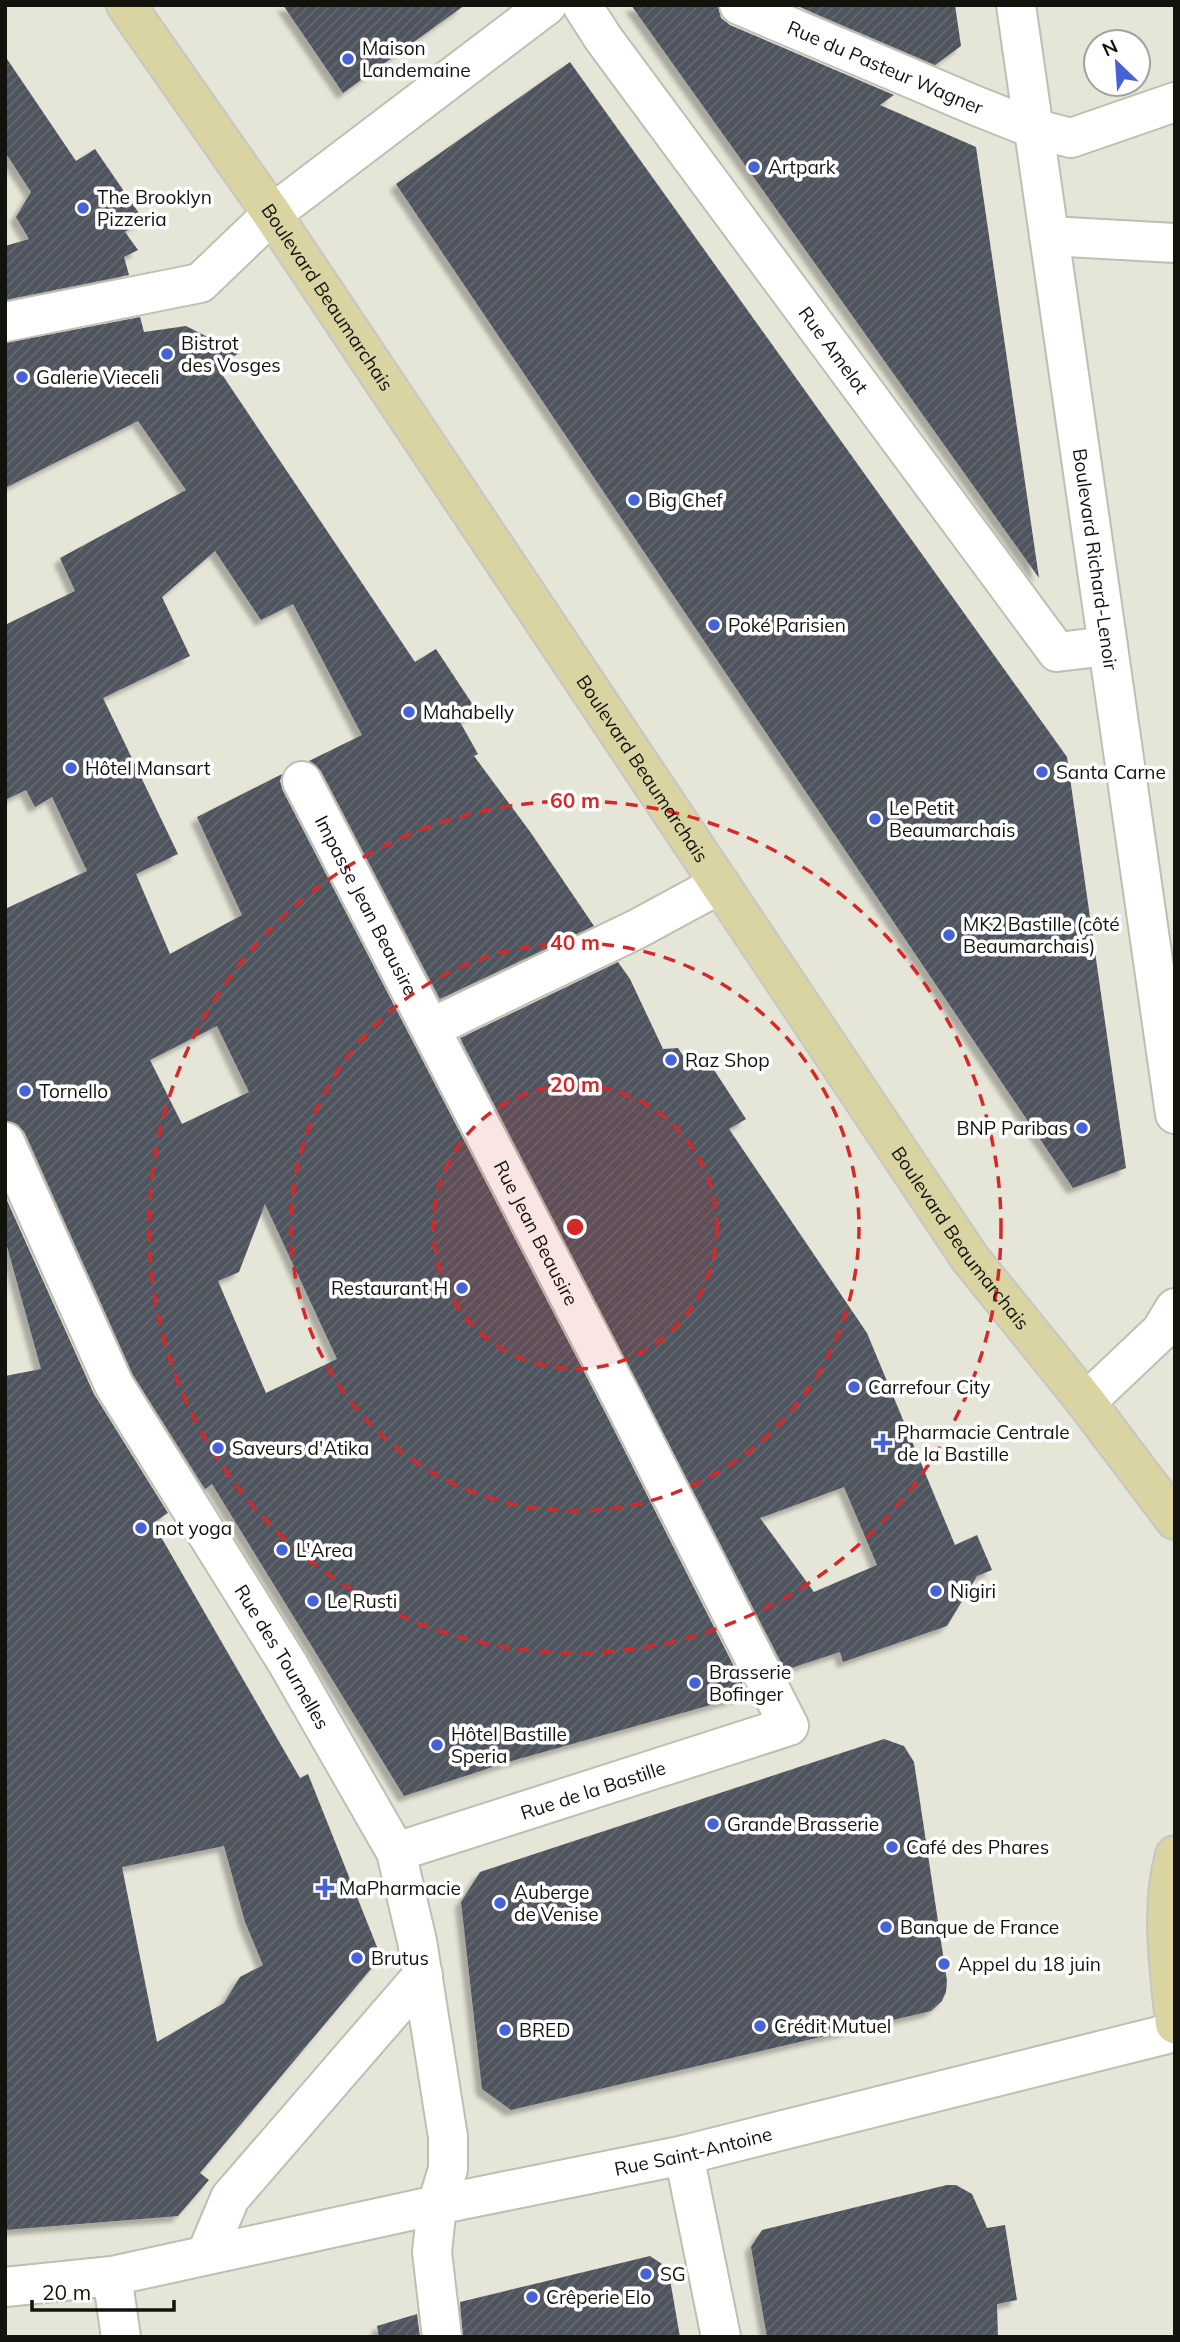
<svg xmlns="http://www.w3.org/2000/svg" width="1180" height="2342" viewBox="0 0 1180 2342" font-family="Mulish,sans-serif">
	<defs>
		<pattern id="building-hatch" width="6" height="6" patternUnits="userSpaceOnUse" patternTransform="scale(1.75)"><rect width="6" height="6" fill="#50545e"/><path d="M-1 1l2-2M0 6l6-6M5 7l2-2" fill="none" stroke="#656870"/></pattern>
		<filter id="shadow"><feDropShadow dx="-6" dy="6" stdDeviation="2" flood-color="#0004"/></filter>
	</defs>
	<rect width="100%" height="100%" fill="#e5e5d8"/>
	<!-- building -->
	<path fill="url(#building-hatch)" fill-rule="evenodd" filter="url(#shadow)" d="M283 5H465L343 93Z
		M631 5H718L721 18 730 25 894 95 880 105 976 147 1039 578Z
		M795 5H955L961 46 935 65Z
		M5 56 76 161 95 149 143 219 125 232 138 250 124 257 129 275 5 300V246L29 239 16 217 31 192 5 152Z
		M570 62 1067 757 1126 1168 1073 1188 396 184Z
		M140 317 144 332 186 326 239 353 217 367 415 662 436 649 477 711 460 722 478 754 474 756 531 833 594 926 440 999 321 771 309 761 362 735 293 604 261 620 215 551 162 597 190 656 103 698 178 854 136 874 170 954 242 915 197 817 282 774 280 781 283 791 608 1418 747 1692 746 1695 508 1762 404 1796 212 1484 205 1489 133 1375 25 1133 17 1124 5 1120V909L87 871 52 797 35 807 26 790 5 800V625L75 591 60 558 186 490 138 421 5 488V343ZM217 1026 249 1092 182 1124 150 1060ZM265 1204 337 1359 266 1393 218 1281 239 1272Z
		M618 962 630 979 663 1049 678 1048 689 1065 705 1056 746 1119 729 1129 867 1333 955 1545 977 1535 992 1570 977 1576 947 1626 843 1662 840 1652 785 1670 460 1038ZM844 1487 877 1565 814 1592 760 1518Z
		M5 1196 94 1394 168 1513 153 1523 300 1778 308 1774 381 1957 200 2173 209 2180 178 2216 5 2230V1376L41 1369 5 1239ZM224 1846 245 1922 263 1965 240 1977 224 2003 157 2042 122 1867Z
		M884 1739 904 1746 914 1762 947 1981 946 1992 942 2001 931 2011 511 2110 482 2089 461 1902 480 1872Z
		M947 2185H956L972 2194 987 2228 1005 2225 1017 2300 997 2304 998 2337H767L751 2247 762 2230Z
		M650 2256 668 2268 680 2337H463L460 2302Z
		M417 2314 420 2337H379L377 2326Z"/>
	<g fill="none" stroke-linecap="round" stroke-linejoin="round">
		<defs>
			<g id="minor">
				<path id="s1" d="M582 5 603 38 1057 652 1108 646"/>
				<path id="s2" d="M739 5 974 105 1032 128 1071 138 1175 102"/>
				<path id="s3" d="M1016 5 1175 1114"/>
				<path d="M1049 236 1175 243"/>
				<path d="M5 322 200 283 272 214 547 5"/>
				<path id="s4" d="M302 781 627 1408 789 1726 396 1852"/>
				<path d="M431 1028 637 929 720 884"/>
				<path id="s5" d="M5 1142 114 1385 288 1664 396 1852 417 1941 448 2137V2169L437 2205 432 2252 442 2337"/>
				<path d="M1086 1402 1161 1331 1175 1308"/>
				<path d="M684 2155 721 2337"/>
				<path d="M206 2255 230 2198 423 1975"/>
				<path d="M112 2276 121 2337"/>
				<path id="s6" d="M5 2287 112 2276 437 2205 684 2155 1175 2032"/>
			</g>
			<g id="major">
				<path id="s7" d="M126 5 272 214 969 1257 1086 1402 1175 1520"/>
				<path d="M1175 1855C1160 1909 1170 1969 1175 2024"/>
			</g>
		</defs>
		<!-- minor casing -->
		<use href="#minor" stroke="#bebeb2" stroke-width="42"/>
		<!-- major casing -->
		<use href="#major" stroke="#c6c6c5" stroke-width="42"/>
		<!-- minor -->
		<use href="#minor" stroke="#fff" stroke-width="38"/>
		<!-- major -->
		<use href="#major" stroke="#d9d4a1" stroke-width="38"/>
	</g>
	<!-- distance rings -->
	<circle cx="575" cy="1227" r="142" fill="#d62828" fill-opacity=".12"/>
	<g fill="none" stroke="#d62828" stroke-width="3.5" stroke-dasharray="12 9">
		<circle cx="575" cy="1227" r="142"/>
		<circle cx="575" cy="1227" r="284"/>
		<circle cx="575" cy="1227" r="426"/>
	</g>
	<!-- markers -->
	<g fill="#4563d6" stroke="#fff" stroke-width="2.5">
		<circle cx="348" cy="59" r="7"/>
		<circle cx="754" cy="167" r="7"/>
		<circle cx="83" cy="208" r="7"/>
		<circle cx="167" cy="354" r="7"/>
		<circle cx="22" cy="377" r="7"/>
		<circle cx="634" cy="500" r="7"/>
		<circle cx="714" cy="625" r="7"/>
		<circle cx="409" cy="712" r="7"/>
		<circle cx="71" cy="768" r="7"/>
		<circle cx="1042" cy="772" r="7"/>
		<circle cx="875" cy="819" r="7"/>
		<circle cx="949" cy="935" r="7"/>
		<circle cx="671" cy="1060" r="7"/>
		<circle cx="25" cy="1091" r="7"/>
		<circle cx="1082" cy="1128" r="7"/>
		<circle cx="462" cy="1288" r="7"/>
		<circle cx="854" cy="1387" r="7"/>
		<path d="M879.5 1432.5h7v7h7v7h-7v7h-7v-7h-7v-7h7z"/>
		<circle cx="218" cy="1448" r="7"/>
		<circle cx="141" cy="1528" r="7"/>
		<circle cx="282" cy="1550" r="7"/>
		<circle cx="936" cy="1591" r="7"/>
		<circle cx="313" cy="1601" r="7"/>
		<circle cx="695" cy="1683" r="7"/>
		<circle cx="437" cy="1745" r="7"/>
		<circle cx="713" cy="1824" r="7"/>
		<circle cx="892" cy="1847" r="7"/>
		<path d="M321.5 1877.5h7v7h7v7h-7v7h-7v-7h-7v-7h7z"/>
		<circle cx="500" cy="1903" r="7"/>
		<circle cx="886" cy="1927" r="7"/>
		<circle cx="357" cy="1958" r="7"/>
		<circle cx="944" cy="1964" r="7"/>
		<circle cx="760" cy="2026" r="7"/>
		<circle cx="505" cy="2030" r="7"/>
		<circle cx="646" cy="2274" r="7"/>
		<circle cx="532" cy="2297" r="7"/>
	</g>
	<g text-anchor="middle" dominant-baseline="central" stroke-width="7" stroke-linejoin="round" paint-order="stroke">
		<!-- poi labels -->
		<g font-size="19" fill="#13130e" stroke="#fff" text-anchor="start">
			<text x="362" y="48">Maison<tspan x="362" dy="22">Landemaine</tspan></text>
			<text x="768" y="167">Artpark</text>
			<text x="97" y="197">The Brooklyn<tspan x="97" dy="22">Pizzeria</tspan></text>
			<text x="181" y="343">Bistrot<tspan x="181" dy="22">des Vosges</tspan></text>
			<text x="36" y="377">Galerie Vieceli</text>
			<text x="648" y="500">Big Chef</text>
			<text x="728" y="625">Poké Parisien</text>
			<text x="423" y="712">Mahabelly</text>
			<text x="85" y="768">Hôtel Mansart</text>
			<text x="1056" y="772">Santa Carne</text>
			<text x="889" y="808">Le Petit<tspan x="889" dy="22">Beaumarchais</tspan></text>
			<text x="963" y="924">MK2 Bastille (côté<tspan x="963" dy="22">Beaumarchais)</tspan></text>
			<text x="685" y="1060">Raz Shop</text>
			<text x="39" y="1091">Tornello</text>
			<text x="1068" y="1128" text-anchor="end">BNP Paribas</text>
			<text x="448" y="1288" text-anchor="end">Restaurant H</text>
			<text x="868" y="1387">Carrefour City</text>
			<text x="897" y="1432">Pharmacie Centrale<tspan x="897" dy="22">de la Bastille</tspan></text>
			<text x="232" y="1448">Saveurs d'Atika</text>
			<text x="155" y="1528">not yoga</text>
			<text x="296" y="1550">L'Area</text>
			<text x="950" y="1591">Nigiri</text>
			<text x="327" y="1601">Le Rusti</text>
			<text x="709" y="1672">Brasserie<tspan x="709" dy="22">Bofinger</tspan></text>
			<text x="451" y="1734">Hôtel Bastille<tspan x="451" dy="22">Speria</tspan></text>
			<text x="727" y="1824">Grande Brasserie</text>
			<text x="906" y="1847">Café des Phares</text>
			<text x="339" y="1888">MaPharmacie</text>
			<text x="514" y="1892">Auberge<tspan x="514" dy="22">de Venise</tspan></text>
			<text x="900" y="1927">Banque de France</text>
			<text x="371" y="1958">Brutus</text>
			<text x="958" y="1964">Appel du 18 juin</text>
			<text x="774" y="2026">Crédit Mutuel</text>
			<text x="519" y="2030">BRED</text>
			<text x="660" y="2274">SG</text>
			<text x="546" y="2297">Crêperie Elo</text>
		</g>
		<!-- street labels -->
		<g font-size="19" fill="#13130e" stroke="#fff">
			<text stroke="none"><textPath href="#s2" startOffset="159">Rue du Pasteur Wagner</textPath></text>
			<text stroke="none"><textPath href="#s7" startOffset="355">Boulevard Beaumarchais</textPath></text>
			<text stroke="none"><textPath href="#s1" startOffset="427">Rue Amelot</textPath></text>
			<text stroke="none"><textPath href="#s3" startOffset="560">Boulevard Richard-Lenoir</textPath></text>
			<text stroke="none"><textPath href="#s7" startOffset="922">Boulevard Beaumarchais</textPath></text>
			<text stroke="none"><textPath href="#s4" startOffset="140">Impasse Jean Beausire</textPath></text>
			<text stroke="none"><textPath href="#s4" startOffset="509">Rue Jean Beausire</textPath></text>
			<text stroke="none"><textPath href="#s7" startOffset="1489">Boulevard Beaumarchais</textPath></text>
			<text stroke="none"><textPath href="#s5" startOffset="586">Rue des Tournelles</textPath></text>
			<text transform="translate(593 1790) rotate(-18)">Rue de la Bastille</text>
			<text stroke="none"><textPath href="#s6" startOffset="702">Rue Saint-Antoine</textPath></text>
		</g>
	</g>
	<circle cx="575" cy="1227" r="10" fill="#d62828" stroke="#fff" stroke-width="3.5"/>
	<g font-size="21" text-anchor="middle" font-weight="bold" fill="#d62828" stroke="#fff" stroke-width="7" stroke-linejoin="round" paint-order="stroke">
		<text x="575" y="808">60 m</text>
		<text x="575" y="950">40 m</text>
		<text x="575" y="1092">20 m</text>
	</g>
	<!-- border -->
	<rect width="1180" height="2342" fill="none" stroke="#13130e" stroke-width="14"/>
	<!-- north arrow -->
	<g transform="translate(1117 63) rotate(335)"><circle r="33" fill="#ffffff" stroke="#a1a19f" stroke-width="2"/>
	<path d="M0-5L12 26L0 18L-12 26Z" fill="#4563d6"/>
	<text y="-10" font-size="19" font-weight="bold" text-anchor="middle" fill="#13130e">N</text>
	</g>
	<!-- scale -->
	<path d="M32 2300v10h142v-10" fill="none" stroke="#13130e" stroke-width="3.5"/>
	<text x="42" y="2300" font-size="21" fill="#13130e" stroke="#ffffff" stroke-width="5" paint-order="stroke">20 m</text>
</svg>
